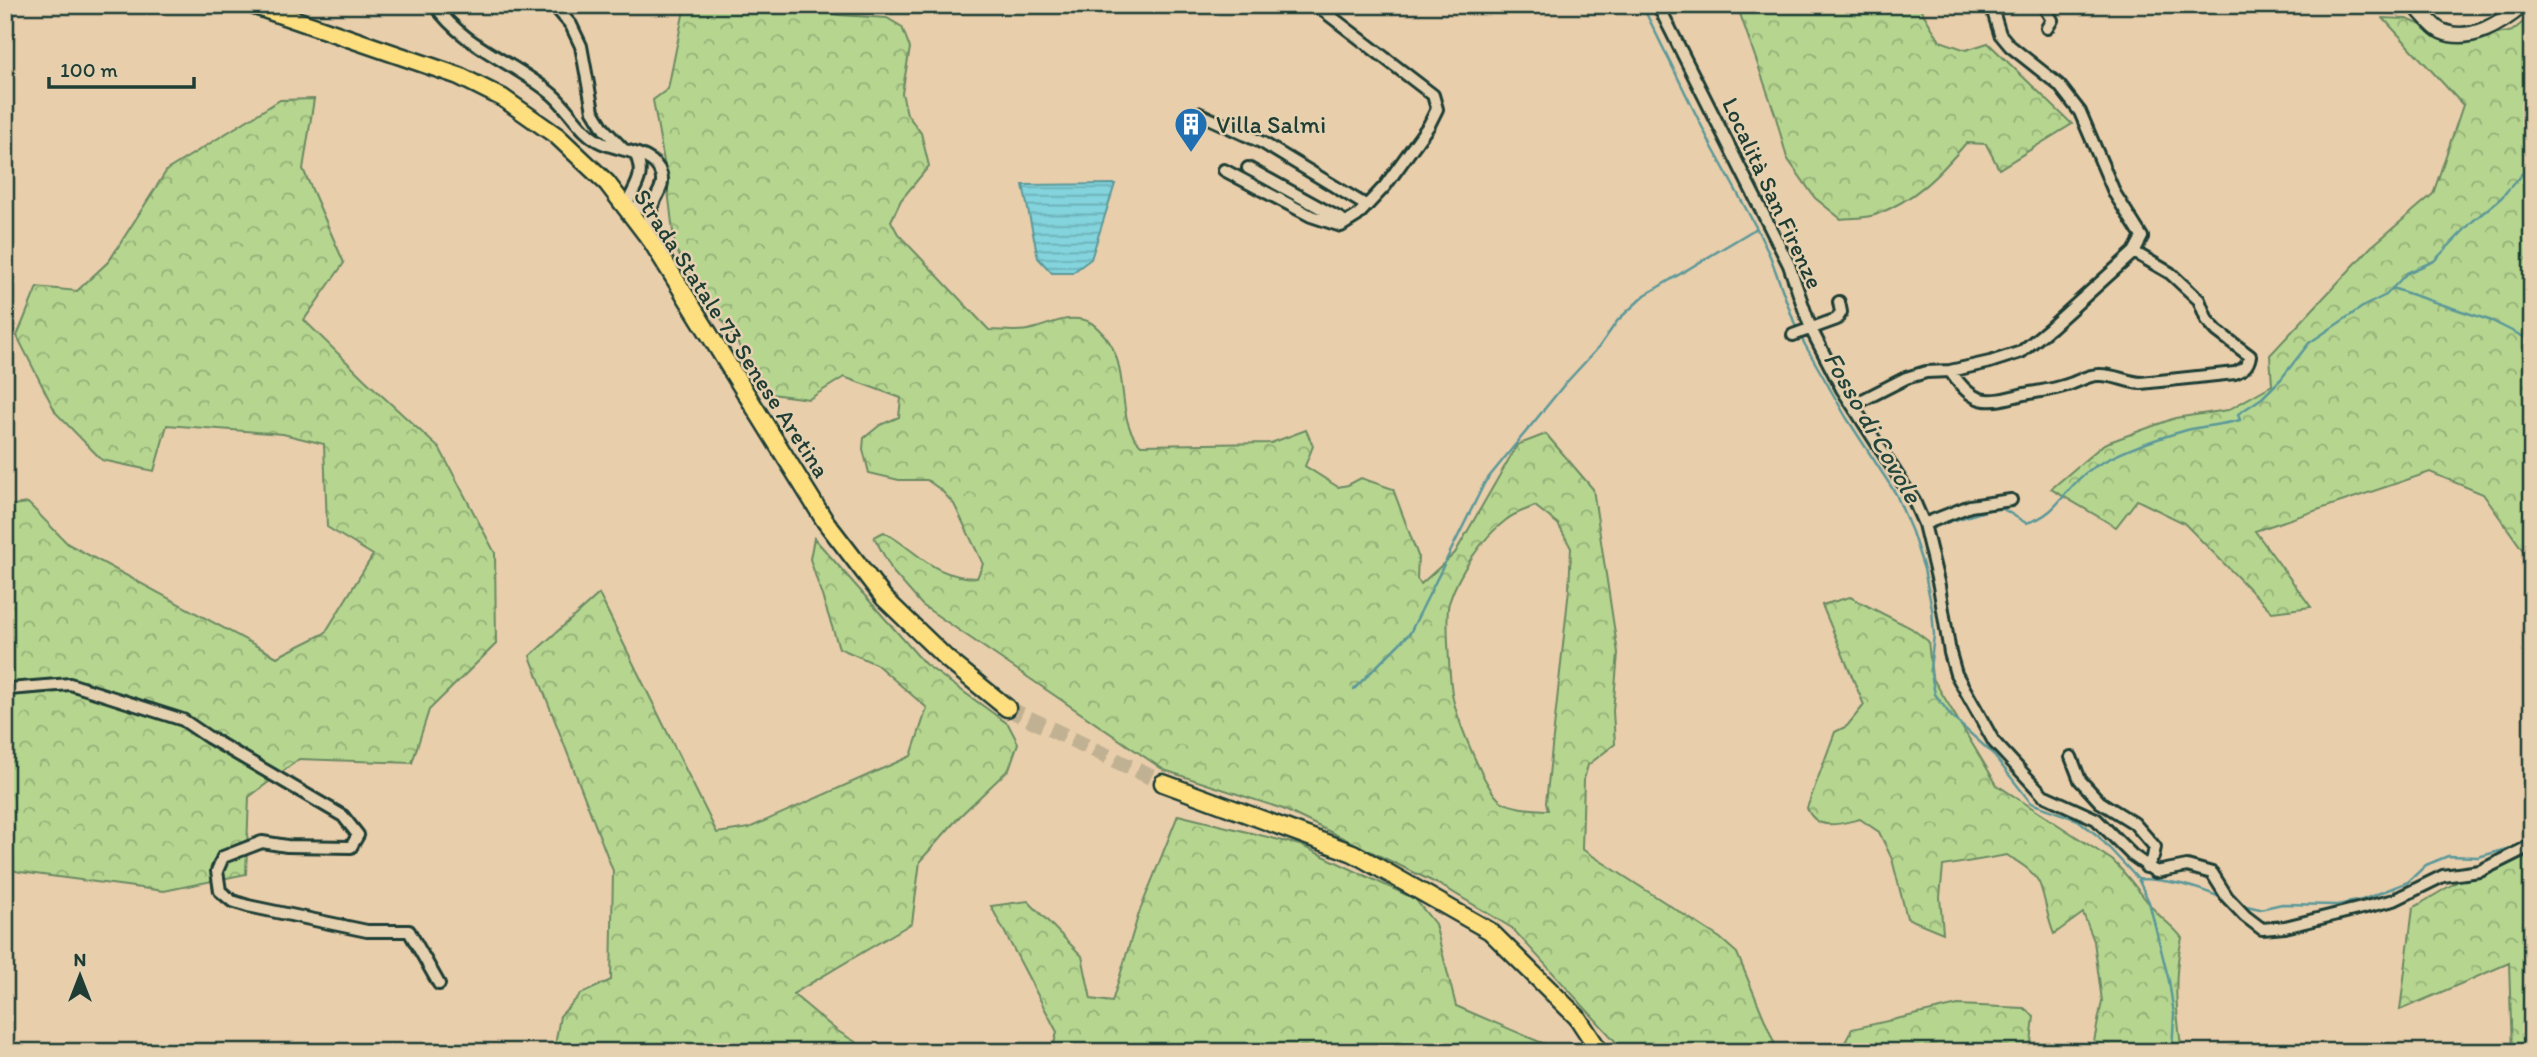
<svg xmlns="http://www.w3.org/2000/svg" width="2537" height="1057" viewBox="0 0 2537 1057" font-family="Itim,sans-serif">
	<defs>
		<pattern id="forest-crowns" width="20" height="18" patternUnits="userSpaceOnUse" patternTransform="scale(1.75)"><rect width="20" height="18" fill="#b6d690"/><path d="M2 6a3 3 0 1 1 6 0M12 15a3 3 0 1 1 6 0" fill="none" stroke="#93af76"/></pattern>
		<pattern id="water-rules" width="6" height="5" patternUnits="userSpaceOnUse" patternTransform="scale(1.75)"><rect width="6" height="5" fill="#83d4dd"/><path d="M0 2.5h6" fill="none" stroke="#6badb4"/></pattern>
	</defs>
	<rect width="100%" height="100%" fill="#e9ceab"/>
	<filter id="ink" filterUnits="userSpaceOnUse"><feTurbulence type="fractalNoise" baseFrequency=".0143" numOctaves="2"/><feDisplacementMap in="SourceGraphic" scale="14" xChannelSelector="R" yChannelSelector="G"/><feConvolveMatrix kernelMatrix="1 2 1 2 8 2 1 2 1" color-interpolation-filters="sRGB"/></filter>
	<g filter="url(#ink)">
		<!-- forest -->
		<path fill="url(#forest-crowns)" stroke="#6a8a62" stroke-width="2" fill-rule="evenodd" d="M685 5H793L839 15 887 18 902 27 910 48 902 93 907 114 921 133 929 166 901 200 891 221 898 234 989 330C1003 330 1019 333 1032 329 1049 325 1061 317 1079 319 1091 320 1097 327 1105 336 1132 369 1114 421 1141 445L1271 443 1306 430 1313 446 1305 466 1338 487 1348 485 1361 478 1393 489 1418 556 1417 579 1421 584 1455 553 1517 445 1546 434 1593 489 1618 653 1613 711 1615 744 1588 765 1584 779 1582 849 1720 938 1737 953 1778 1052H1621L1616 1042 1512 928 1444 887 1283 809 1164 770 922 605 893 572 874 537 884 532C921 553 930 576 977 578L983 564 954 504 941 490 927 480H899L869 473 863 449 864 438 880 425 899 417 901 398 844 377 809 399 771 394 675 249 666 173 653 100 668 89ZM1535 506 1558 524 1571 548 1569 589 1546 803 1548 810C1533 809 1514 809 1501 801 1484 789 1458 720 1453 699 1450 685 1445 615 1449 603 1458 574 1482 538 1506 520 1514 513 1526 510 1535 506Z
			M1737 5H1918L1940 41 1966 50 1988 43 2072 124 1999 169 1986 144 1966 143C1939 175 1915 200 1875 215 1865 218 1852 218 1841 219L1815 198 1787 158 1775 114Z
			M2532 15V563L2483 494 2430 472 2255 531 2311 607 2272 612 2184 523 2137 500 2116 527 2051 489 2104 444 2175 418 2228 410 2272 385 2270 355 2371 247 2433 194 2463 105 2383 18 2407 19 2461 42 2512 31Z
			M314 99 303 169 344 263 304 320 365 380 440 449 495 553 496 644 429 710 412 763 299 759 249 797 246 874 164 891 20 872 5 868V506L28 503 68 544 277 657 325 633 373 555 327 527 324 444 283 434 167 425 154 471 102 460 56 413 17 336 37 287 77 291 109 261 167 170 280 100Z
			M814 538 925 664 1008 724 1018 743 1009 769 960 816 920 861 912 923 793 994 836 1030 872 1052H554L560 1016 581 994 611 980 613 871 530 656 599 594 717 833 749 828 911 756 927 708 876 664 839 648 810 559Z
			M1850 597 1911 628 1928 641 1932 677 1997 785 2112 860C2130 877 2142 897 2159 915 2167 923 2175 928 2182 938 2173 977 2176 1013 2182 1052H2092L2102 1001 2094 941 2083 913 2054 934C2047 918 2046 901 2040 885 2035 871 2019 863 2007 855L1943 866 1940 897 1943 933 1907 918 1892 859 1879 832 1860 819C1840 824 1817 832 1807 808L1835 732 1847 726 1864 705 1822 605Z
			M1178 815 1300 845 1415 899 1435 924 1456 1006 1563 1052H1052L1057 1032 991 906 1028 901 1082 956 1091 999 1112 1002 1139 913Z
			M2532 837V1052H2512L2509 963 2400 1010 2413 908Z
			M1958 1005 2024 1008 2034 1016 2030 1052H1840L1852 1029Z"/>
		<!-- water -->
		<path fill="url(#water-rules)" stroke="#5b9899" stroke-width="2" d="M1115 184 1091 259 1072 273H1052L1038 258 1023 185Z"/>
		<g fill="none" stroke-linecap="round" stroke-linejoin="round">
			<!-- stream -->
			<path stroke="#5b9899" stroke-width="2.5" d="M1642 5 1711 145 1756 227 1770 256 1797 330
				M2392 288 2492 321 2532 341
				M1800 336 1846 417 1896 494 1912 532 1924 569 1932 609 1934 635 1930 669 1935 694 1951 716 1992 753 2031 803 2078 820 2098 836 2138 879 2149 902 2169 981 2174 1014 2172 1052
				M1928 528 1992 509H2003L2026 523C2058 516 2066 485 2091 469 2119 451 2155 439 2187 430 2204 426 2222 425 2240 420L2238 414 2262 398 2281 379 2309 343 2364 306 2386 295 2407 273 2434 261 2473 221 2501 198 2532 162
				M1354 689 1410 633 1485 482 1564 385 1599 347 1618 320 1645 295 1755 229
				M2138 879C2169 879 2195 886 2222 898
				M2242 905 2260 909 2282 904 2337 905 2362 900 2408 882 2426 865 2448 856 2478 857 2514 847 2532 839"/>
			<!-- primary-tunnel -->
			<path stroke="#c1b193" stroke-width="16" stroke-dasharray="16 8" stroke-linecap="butt" d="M1007 708 1163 783"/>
			<defs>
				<path id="minor" d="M435 5C464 48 515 62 553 95 570 110 581 134 602 143 620 151 655 152 661 174 665 186 657 194 653 204 650 214 649 225 647 235
					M554 5 571 25 581 46 593 111 604 129 623 149
					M1658 5 1789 265 1811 329 1842 389 1914 501 1924 524 1939 586 1950 653 1956 674 1978 713 1994 742 2043 795 2096 819 2132 855 2156 872 2187 866 2212 873 2227 897 2245 916 2262 929 2285 927 2394 900 2443 876 2480 871 2532 845
					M2043 5 2052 20 2047 28
					M1198 113 1263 143 1367 206
					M636 155C646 178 634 186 626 207H640L654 202
					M1248 168 1346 222
					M1224 170 1311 216 1341 226 1357 216 1385 186 1429 125 1437 109 1433 95 1316 5
					M1793 335 1837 319 1841 312 1839 302
					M1950 371C1975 406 1985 404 2024 394 2039 391 2053 390 2067 385 2077 382 2088 375 2098 375 2113 374 2126 382 2141 383L2235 373C2244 369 2248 366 2250 356L2217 331 2207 320 2199 300 2170 273 2134 252
					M1853 405 1906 378 1926 372 1950 371 1990 362 2021 352 2050 328 2134 252 2142 237 2115 194 2080 112 2059 85 2010 46 2000 34 1991 5
					M1924 524 1970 506 2011 500
					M5 687 9 689 70 684 183 720 208 737 343 816 358 835 351 847 287 846 262 842 223 857 217 871 220 891 232 901 248 906 367 931H409L439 984
					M2071 757 2080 780 2100 802 2134 823 2155 847 2153 857 2146 867"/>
				<path id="secondary" d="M2420 5V11C2426 17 2433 27 2441 31 2470 44 2501 23 2523 5"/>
				<path id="primary" d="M252 5 459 76 503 98 557 136 607 183 652 242 825 521 884 598 947 659 1007 708
					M1163 783 1353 853 1490 931 1577 1017 1600 1052"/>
			</defs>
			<!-- minor casing -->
			<use href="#minor" stroke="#1f3d34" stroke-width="16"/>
			<!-- secondary casing -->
			<use href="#secondary" stroke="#1f3d34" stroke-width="19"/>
			<!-- primary casing -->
			<use href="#primary" stroke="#1f3d34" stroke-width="21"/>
			<!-- minor -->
			<use href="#minor" stroke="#e5d1af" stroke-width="10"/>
			<!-- secondary -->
			<use href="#secondary" stroke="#e5d1af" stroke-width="14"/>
			<!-- primary -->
			<use href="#primary" stroke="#fedf80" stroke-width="16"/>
		</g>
	</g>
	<!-- icons -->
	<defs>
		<symbol id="building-pin" viewBox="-11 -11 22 30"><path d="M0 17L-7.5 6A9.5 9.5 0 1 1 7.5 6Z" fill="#1f6fb2" stroke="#e5d1af"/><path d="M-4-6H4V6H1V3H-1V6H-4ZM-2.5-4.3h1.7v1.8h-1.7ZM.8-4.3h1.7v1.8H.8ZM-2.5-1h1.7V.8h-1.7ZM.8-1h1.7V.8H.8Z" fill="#fff"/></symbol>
	</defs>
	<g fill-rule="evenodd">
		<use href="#building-pin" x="1172" y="105" width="38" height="52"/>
	</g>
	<g text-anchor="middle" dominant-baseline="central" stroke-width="5" stroke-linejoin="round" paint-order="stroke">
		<!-- poi labels -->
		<g font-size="24" fill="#1f3d34" stroke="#e5d1af" text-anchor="start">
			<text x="1216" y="124">Villa Salmi</text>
		</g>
		<!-- street labels -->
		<g font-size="24" fill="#1f3d34" stroke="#e5d1af">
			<text transform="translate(1773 193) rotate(65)">Località San Firenze</text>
			<text transform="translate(732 333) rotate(57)">Strada Statale 73 Senese Aretina</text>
		</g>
		<!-- water labels -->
		<g font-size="26" font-style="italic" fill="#24453c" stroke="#e5d1af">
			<text transform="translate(1873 427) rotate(60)">Fosso di Covole</text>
		</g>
	</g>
	<!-- margin -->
	<rect width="2537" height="1057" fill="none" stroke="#e5d1af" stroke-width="28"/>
	<rect x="14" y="14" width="2509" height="1029" fill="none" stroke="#1f3d34" stroke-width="2.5" filter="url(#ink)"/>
	<!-- north arrow -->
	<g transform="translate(80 976)" stroke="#e5d1af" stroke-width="5" paint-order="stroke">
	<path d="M0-5L12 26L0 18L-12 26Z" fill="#1f3d34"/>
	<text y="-10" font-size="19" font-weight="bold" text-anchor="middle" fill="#1f3d34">N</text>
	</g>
	<!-- scale -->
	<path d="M49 77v10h145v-10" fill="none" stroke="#1f3d34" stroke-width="3.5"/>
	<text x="60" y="77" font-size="21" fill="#1f3d34" stroke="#e5d1af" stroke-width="5" paint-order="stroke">100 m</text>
</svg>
